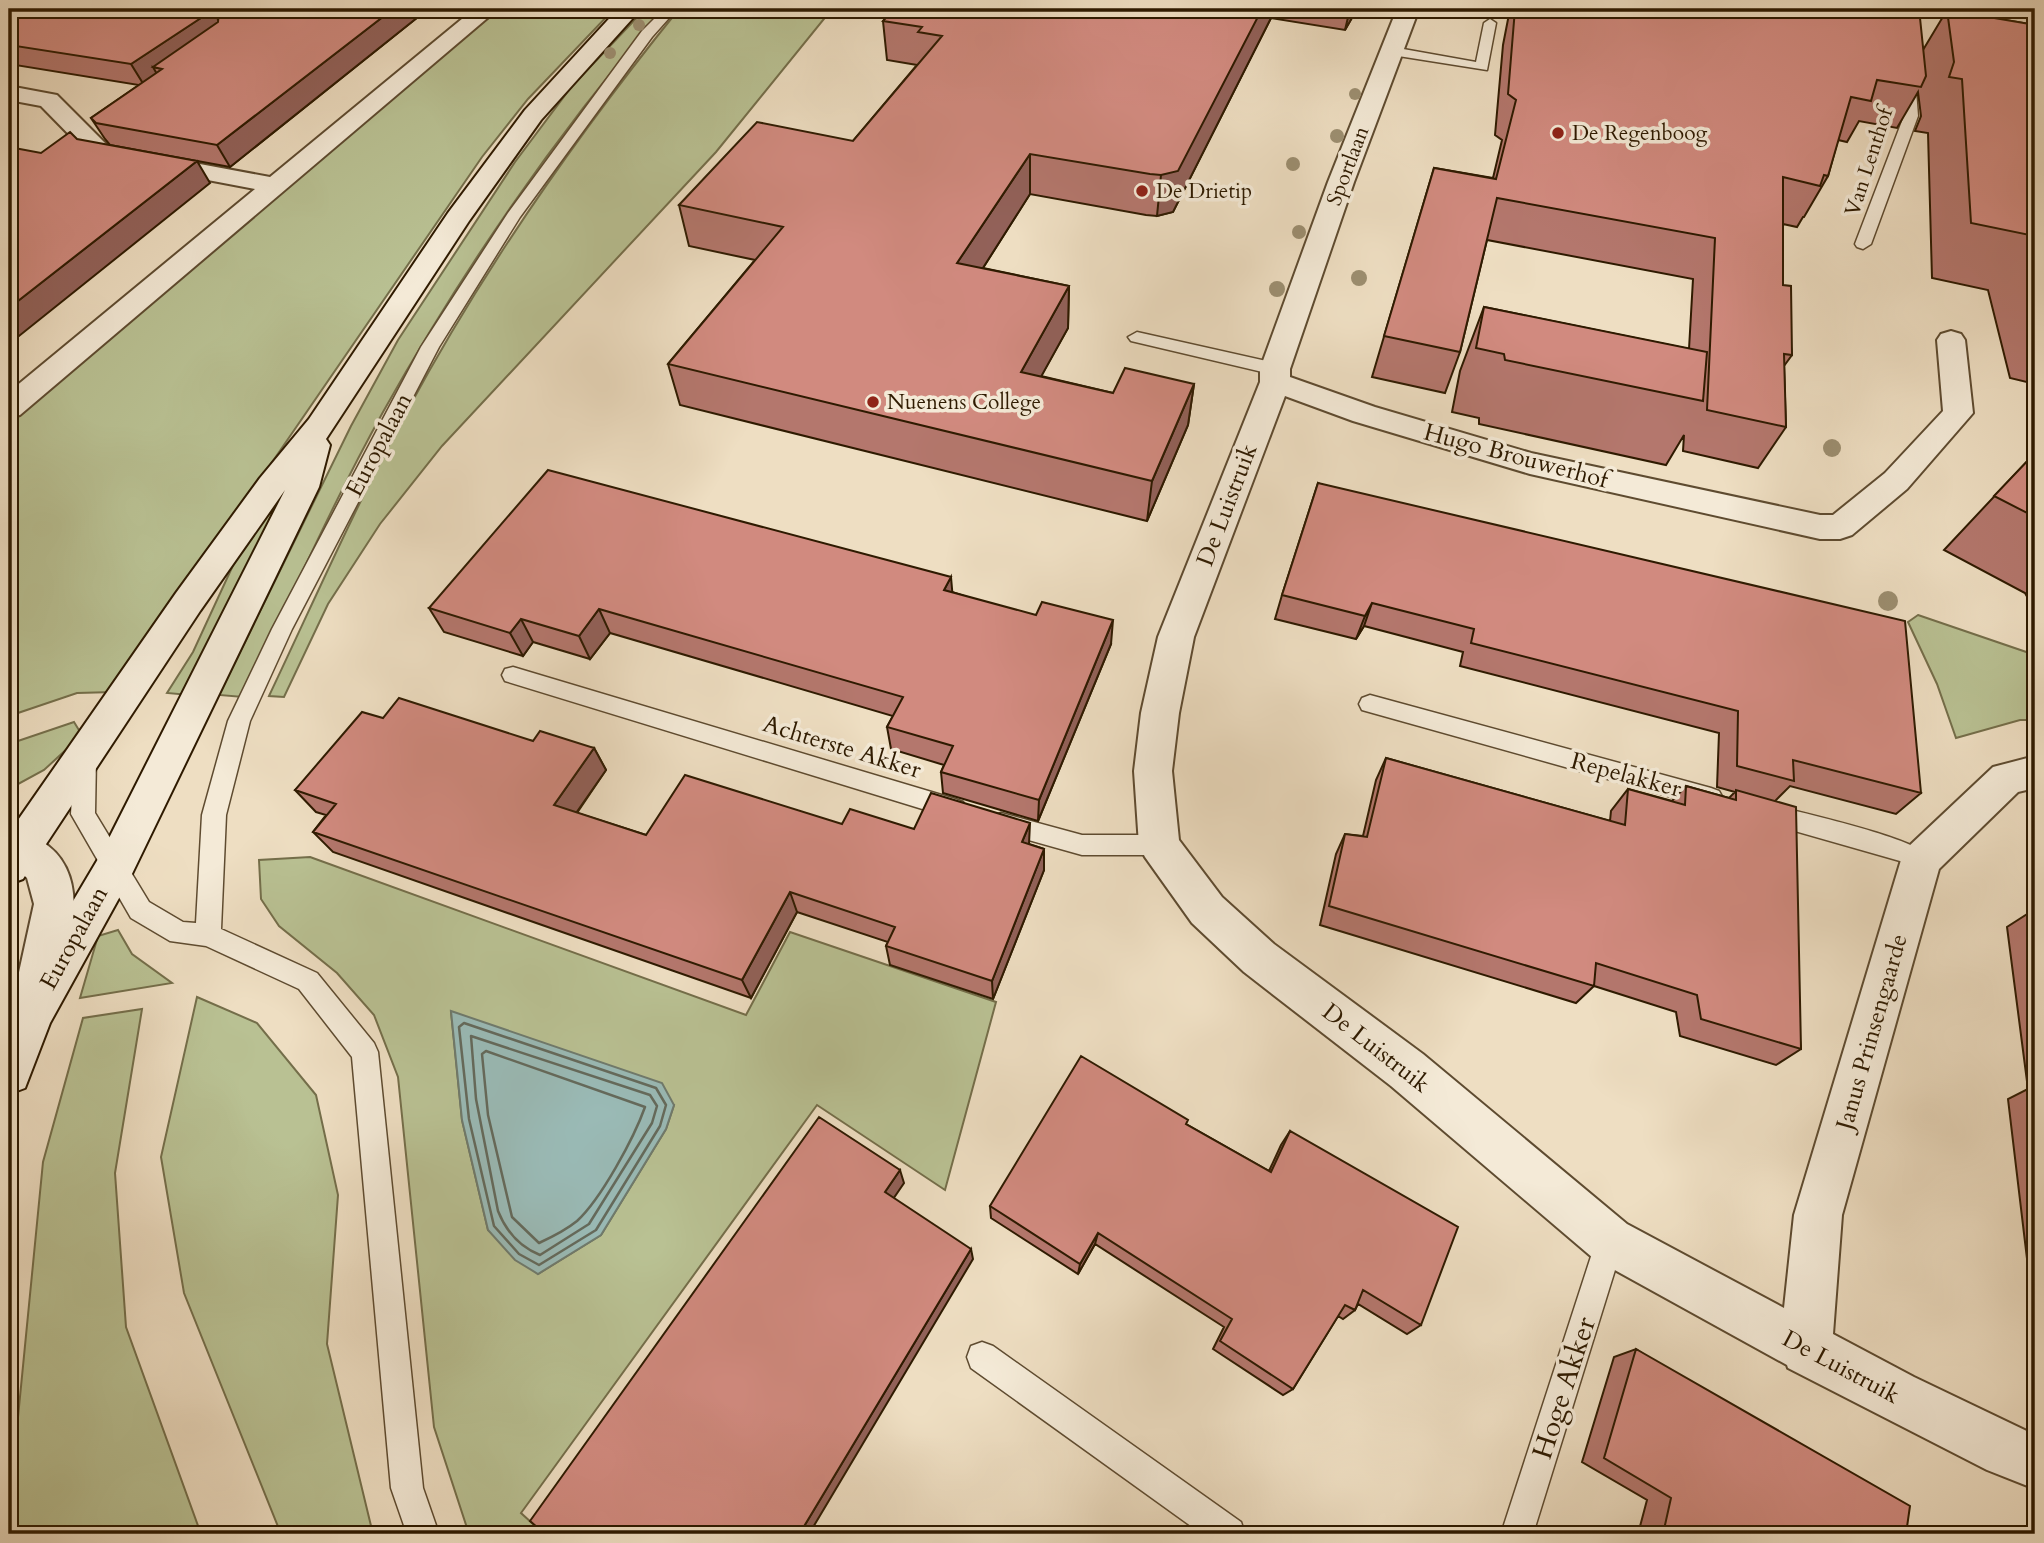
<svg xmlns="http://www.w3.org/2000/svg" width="2044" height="1543" viewBox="0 0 2044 1543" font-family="Cardo,serif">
	<rect width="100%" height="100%" fill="#eedec2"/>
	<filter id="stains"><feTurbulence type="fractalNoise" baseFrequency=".00286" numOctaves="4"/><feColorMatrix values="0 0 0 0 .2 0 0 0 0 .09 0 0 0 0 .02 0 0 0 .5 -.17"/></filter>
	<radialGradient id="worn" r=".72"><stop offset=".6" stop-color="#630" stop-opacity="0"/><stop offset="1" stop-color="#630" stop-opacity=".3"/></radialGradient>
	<!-- green -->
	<path fill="#b9c193" stroke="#746e4a" stroke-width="2" fill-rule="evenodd" d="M498 9H614L528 99 482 157 114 692 77 693 9 716V424Z
		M645 9H664C557 133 463 269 383 412 332 504 289 602 243 697L219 695 351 426 398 340 515 162 572 86Z
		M679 9H832L716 152 442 446 380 524 328 604 284 697 269 696C314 601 357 503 407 411 484 268 577 135 679 9Z
		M273 500 289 501 189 695 167 693 193 652 241 548Z
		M1918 615 2035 655V720H2020L1956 738 1937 684 1908 622Z
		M74 722 82 735 44 770 9 789V744Z
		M310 857 746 1015 790 932 996 1002 945 1190 817 1105 521 1513 544 1534H469L434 1427 398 1077 374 1015 337 973 279 926 261 899 259 860ZM451 1012 674 1105 666 1129 601 1235 538 1274 488 1230 462 1120Z
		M118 930 132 954 172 983 80 998 98 936Z
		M197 997 257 1023 316 1095 338 1195 327 1344 373 1534H281L184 1293 161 1157Z
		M142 1009 115 1173 126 1327 201 1534H9V1509L43 1162 83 1018Z"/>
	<!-- water -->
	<path fill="#9abbb7" stroke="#6f7b6e" stroke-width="2" d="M451 1011 662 1083 674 1105 666 1129 601 1235 538 1274 515 1260 488 1230 462 1120Z"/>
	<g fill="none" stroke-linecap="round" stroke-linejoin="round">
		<!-- shore -->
		<path stroke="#646a5c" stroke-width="2.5" d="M464 1023 656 1088 666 1105 660 1126 596 1230 539 1265 519 1254 494 1226 469 1119 459 1027Z
			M471 1036 650 1095 657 1106 652 1123 589 1224 540 1255C520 1247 506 1231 498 1211L476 1099Z
			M486 1051 645 1107C634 1138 601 1199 577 1221 566 1230 552 1237 539 1243L512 1217 488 1115 482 1054Z"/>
		<defs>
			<path id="service" d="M664 9H677L652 37 520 217 439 347 292 629 250 721 226 815 221 929 317 973 374 1043 378 1052 423 1488 439 1534H407L391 1488 352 1057 299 989 206 946 170 941 131 918 71 814 74 757 77 750 85 748 93 750 96 757 95 813 149 902 183 922 196 923 202 815 228 721 272 629 421 347 508 213 642 31Z
				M1490 19 1496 23 1487 70 1392 55 1385 51 1392 47 1476 62 1484 23Z
				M1908 73 1915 77 1918 116 1871 244 1863 249 1857 247 1855 244 1904 116 1901 77Z
				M1137 332 1275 363 1284 369 1275 375 1131 341 1128 337Z
				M513 667 955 799 963 802 967 809 963 816 955 819 505 681 502 675 505 669Z
				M1370 695 1711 788 1719 791 1723 798 1719 805 1711 808 1362 710 1359 704 1362 698Z
				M1768 804C1797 812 1923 839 1933 860L1929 867 1921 870 1900 861 1760 821 1756 814 1760 807Z
				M1001 813 1082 835H1159L1167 838 1171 845 1167 852 1159 855H1082L993 830 989 823 993 816Z
				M1610 1227 1620 1231 1624 1241 1533 1534H1501L1596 1241 1600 1231Z
				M982 1342 993 1346 1241 1522 1245 1534H1202L971 1368 967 1357 971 1346Z"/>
			<path id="minor" d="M474 9H498L20 415 9 418V392L255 189 92 158 41 106 9 100V86L57 95 109 147 270 177Z
				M1397 9H1419L1354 182 1290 369V377L1375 407 1531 453 1820 515H1833L1885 473 1943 411 1937 340 1941 334 1951 331 1961 334 1965 340 1973 413 1907 489 1852 535 1840 539H1820L1530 474 1353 421 1285 396 1194 637 1179 713 1172 771 1179 840 1222 897 1274 944 1423 1054 1627 1224 1784 1308 1794 1215 1901 860 1907 848 1993 767 2035 756V788L2018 792 1939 869 1842 1215 1833 1334 1914 1377 2035 1435V1489L1987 1470 1788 1368 1787 1365 1593 1258 1391 1086 1244 972 1192 923 1145 857 1139 845 1134 771 1141 713 1158 637 1260 382V369L1328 182Z"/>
			<path id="tertiary" d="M9 828C79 845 81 897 67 957 62 975 59 993 51 1009L36 1015 21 1009 14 995 34 904 27 878 9 862Z"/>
			<path id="secondary" d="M618 9H641L541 120 469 221 326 439 330 445 319 487 129 880 50 1023 25 1088 9 1094V1015L15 999 101 854 285 490 200 611 23 879 9 884V833L176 593 260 478 309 419 448 213 525 110Z"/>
		</defs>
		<!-- service casing -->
		<use href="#service" stroke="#5e4b30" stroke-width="3"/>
		<!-- minor casing -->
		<use href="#minor" stroke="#5e4b30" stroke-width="4"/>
		<!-- tertiary casing -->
		<use href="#tertiary" stroke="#5e4b30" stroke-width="4"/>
		<!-- secondary casing -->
		<use href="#secondary" stroke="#2e1a00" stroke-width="4"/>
		<!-- service -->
		<use href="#service" fill="#f4ead7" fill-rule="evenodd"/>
		<!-- minor -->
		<use href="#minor" fill="#f4ead7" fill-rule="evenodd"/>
		<!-- tertiary -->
		<use href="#tertiary" fill="#f4ead7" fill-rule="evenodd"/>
		<!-- secondary -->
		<use href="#secondary" fill="#f4ead7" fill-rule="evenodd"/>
	</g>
	<!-- trees -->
	<g fill="#9c8e70">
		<circle cx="639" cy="25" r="6"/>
		<circle cx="610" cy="53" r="6"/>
		<circle cx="1355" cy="94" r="6"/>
		<circle cx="1337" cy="136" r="7"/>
		<circle cx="1293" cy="164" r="7"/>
		<circle cx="1299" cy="232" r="7"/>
		<circle cx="1359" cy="278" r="8"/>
		<circle cx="1277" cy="289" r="8"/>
		<circle cx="1832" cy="448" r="9"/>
		<circle cx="1888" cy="601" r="10"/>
	</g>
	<!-- wall -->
	<path fill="#b4776d" stroke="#2e1a00" stroke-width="2" d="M9 9H428L230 167 110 145 105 139 91 118 139 85 9 64Z
		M894 9H1357L1345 30 1271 18 1173 212 1157 216 1146 215 1030 194 983 268 1069 286 1068 328 1041 376 1113 393 1194 384 1188 425 1147 521 680 405 668 364 755 260 689 246 679 205 853 141 917 65 887 60 883 21Z
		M1510 9H1890L1923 50 1947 10 2035 25V424L2027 382 2010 378 1988 290 1932 278 1928 133 1915 131 1921 116 1918 92 1897 128 1859 121 1847 142 1838 140 1828 176 1804 217H1803L1797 227 1783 224V285L1792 355 1784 366 1786 427 1758 468 1683 451 1684 435 1666 465 1479 424V418L1452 412 1460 371 1484 307 1689 349 1693 279 1487 240 1460 352 1445 393 1372 377 1434 168 1493 178 1502 140 1495 135 1503 45Z
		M2035 453V611L2025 593 1944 550Z
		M1318 483 1921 793 1896 814 1790 786 1775 801 1801 1049 1776 1065 1680 1036 1676 1012 1594 986 1576 1003 1320 925 1336 854 1345 834 1363 836 1376 780 1386 758 1610 821 1611 811 1628 789 1672 801 1686 786 1729 798 1735 792 1717 787 1719 733 1460 666 1463 652 1364 626 1356 639 1275 619 1282 595Z
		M952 592 1111 644 1038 821 943 793 941 772 944 765 891 749 887 727 893 716 610 633 590 659 533 642 523 656 444 632 429 608Z
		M383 718 533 741 594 748 606 770 577 813 646 835 842 824 914 829 1029 844 1044 849V870L993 999 890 965 886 946 888 942 797 912 751 998 333 852 313 832 326 815 316 812 295 790Z
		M2035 909V1326L2008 1099 2028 1089 2007 927Z
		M1186 1124 1269 1171 1281 1145 1290 1131 1421 1325 1407 1334 1358 1304 1355 1310 1343 1319 1338 1316 1293 1389 1283 1395 1213 1349 1224 1327 1095 1244 1078 1274 991 1218 990 1206Z
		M1636 1349 1906 1534H1638L1647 1500 1582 1462 1614 1357Z"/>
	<!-- shaded-wall -->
	<path fill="#926159" stroke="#2e1a00" stroke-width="2" d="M393 9H428L230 167 217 145Z
		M1262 9H1272L1271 18 1173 212 1157 216 1161 175Z
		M1350 9H1357L1345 30Z
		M213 10 224 31 162 69 153 67 158 76 144 85 131 64Z
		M1030 154V194L960 304 957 263Z
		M197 161 210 183 9 344V308Z
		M1069 286 1068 328 1021 413V372Z
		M1194 384 1188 425 1147 521 1152 481Z
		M951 577 953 600 944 590Z
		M1372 603 1364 626 1356 639 1365 616Z
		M599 609 610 633 590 659 579 636Z
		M521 619 533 642 523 656 510 633Z
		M1113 620 1111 644 1038 821 1039 800Z
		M594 748 606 770 567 826 554 805Z
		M1030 823 1029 844 1022 863V842Z
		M1044 849V870L993 999 992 981Z
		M790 892 797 912 751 998 742 980Z
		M900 1170 904 1183 889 1205 885 1192Z
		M1098 1233 1095 1244 1078 1274 1080 1264Z
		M971 1249 973 1259 809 1534H802L800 1533Z"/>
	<!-- building -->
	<path fill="#d18a7f" stroke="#2e1a00" stroke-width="2" d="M9 9H393L217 145 96 123 91 118 162 69 153 67 218 22 219 12 213 10 131 64 9 45Z
		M894 9H1262L1178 171 1161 175 1150 174 1030 154 957 263 1069 286 1021 372 1113 393 1125 368 1194 384 1152 481 668 364 783 227 679 205 757 122 853 141 942 36 918 32 922 27 883 21Z
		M1515 9H1890L1920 18 1926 76 1921 87 1877 80 1871 101 1851 97 1828 176 1824 175 1820 186 1783 177V285L1791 286 1792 355 1784 354 1786 427 1707 410 1715 238 1497 198 1460 352 1384 336 1434 168 1496 179 1516 100 1508 94Z
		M1947 10 2035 25V252L2030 235 1971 223 1962 79 1949 77 1954 62Z
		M70 132 77 139 197 161 9 308V147L41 153Z
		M1484 307 1707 352 1703 401 1505 360 1504 354 1476 348Z
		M2035 453V517L1994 496Z
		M548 470 951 577 944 590 1036 615 1042 602 1113 620 1039 800 941 772 953 746 887 727 903 697 599 609 579 636 521 619 510 633 429 608Z
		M1318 483 1905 621 1921 793 1793 760 1794 781 1737 766 1738 711 1471 643 1474 629 1372 603 1365 616 1282 595Z
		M399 698 533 741 540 731 594 748 554 805 646 835 685 775 842 824 850 809 914 829 931 793 1030 823 1022 842 1044 849 992 981 886 946 895 927 790 892 742 980 313 832 336 804 295 790 362 712 383 718Z
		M1386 758 1625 825 1628 789 1685 805 1686 786 1736 800V790L1796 807 1801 1049 1701 1019 1697 995 1596 963 1594 986 1329 906 1345 834 1367 837Z
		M1081 1056 1188 1120 1186 1124 1271 1172 1290 1131 1458 1227 1421 1325 1363 1290 1355 1310 1345 1305 1293 1389 1220 1341 1232 1319 1098 1233 1080 1264 990 1206Z
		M819 1117 900 1170 885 1192 971 1249 800 1533 802 1534H545L530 1521Z
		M1636 1349 1910 1506 1906 1534H1663L1671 1498 1604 1458Z"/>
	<!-- markers -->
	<g fill="#8f2418" stroke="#f4ead7" stroke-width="2.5">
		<circle cx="1558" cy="133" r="7"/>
		<circle cx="1142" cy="191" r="7"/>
		<circle cx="873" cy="402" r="7"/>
	</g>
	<g text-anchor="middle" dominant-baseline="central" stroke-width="7" stroke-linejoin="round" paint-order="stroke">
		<!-- far-poi labels -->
		<g font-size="21" fill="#2e1a00" stroke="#f4ead7" text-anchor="start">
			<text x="1572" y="133">De Regenboog</text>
			<text x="1156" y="191">De Drietip</text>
			<text x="887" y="402">Nuenens College</text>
		</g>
		<!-- far-street labels -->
		<g font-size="21" fill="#2e1a00" stroke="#f4ead7">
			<text transform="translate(1869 162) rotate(-72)">Van Lenthof</text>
			<text transform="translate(1348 166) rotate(-69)">Sportlaan</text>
		</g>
		<!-- street labels -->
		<g font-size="24" fill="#2e1a00" stroke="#f4ead7">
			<text transform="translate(379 445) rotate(-62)">Europalaan</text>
			<text transform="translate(1516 456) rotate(15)">Hugo Brouwerhof</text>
			<text transform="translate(1227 505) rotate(-69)">De Luistruik</text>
			<text transform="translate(842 747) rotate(17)">Achterste Akker</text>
			<text transform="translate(1626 775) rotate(15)">Repelakker</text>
			<text transform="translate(74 938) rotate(-61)">Europalaan</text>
			<text transform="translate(1872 1032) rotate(-74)">Janus Prinsengaarde</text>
			<text transform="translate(1376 1048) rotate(38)">De Luistruik</text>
			<text transform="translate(1841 1367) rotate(28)">De Luistruik</text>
		</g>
		<!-- near-street labels -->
		<g font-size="28" fill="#2e1a00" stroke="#f4ead7">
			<text transform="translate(1564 1388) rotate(-72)">Hoge Akker</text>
		</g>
	</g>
	<!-- margin -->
	<rect width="2044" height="1543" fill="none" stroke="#eedec2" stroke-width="35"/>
	<rect x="10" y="10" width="2023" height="1522" fill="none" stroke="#2e1a00" stroke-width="3.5"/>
	<rect x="18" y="18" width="2009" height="1508" fill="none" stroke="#2e1a00" stroke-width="2"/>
	<rect width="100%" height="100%" filter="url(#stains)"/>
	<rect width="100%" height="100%" fill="url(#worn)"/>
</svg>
